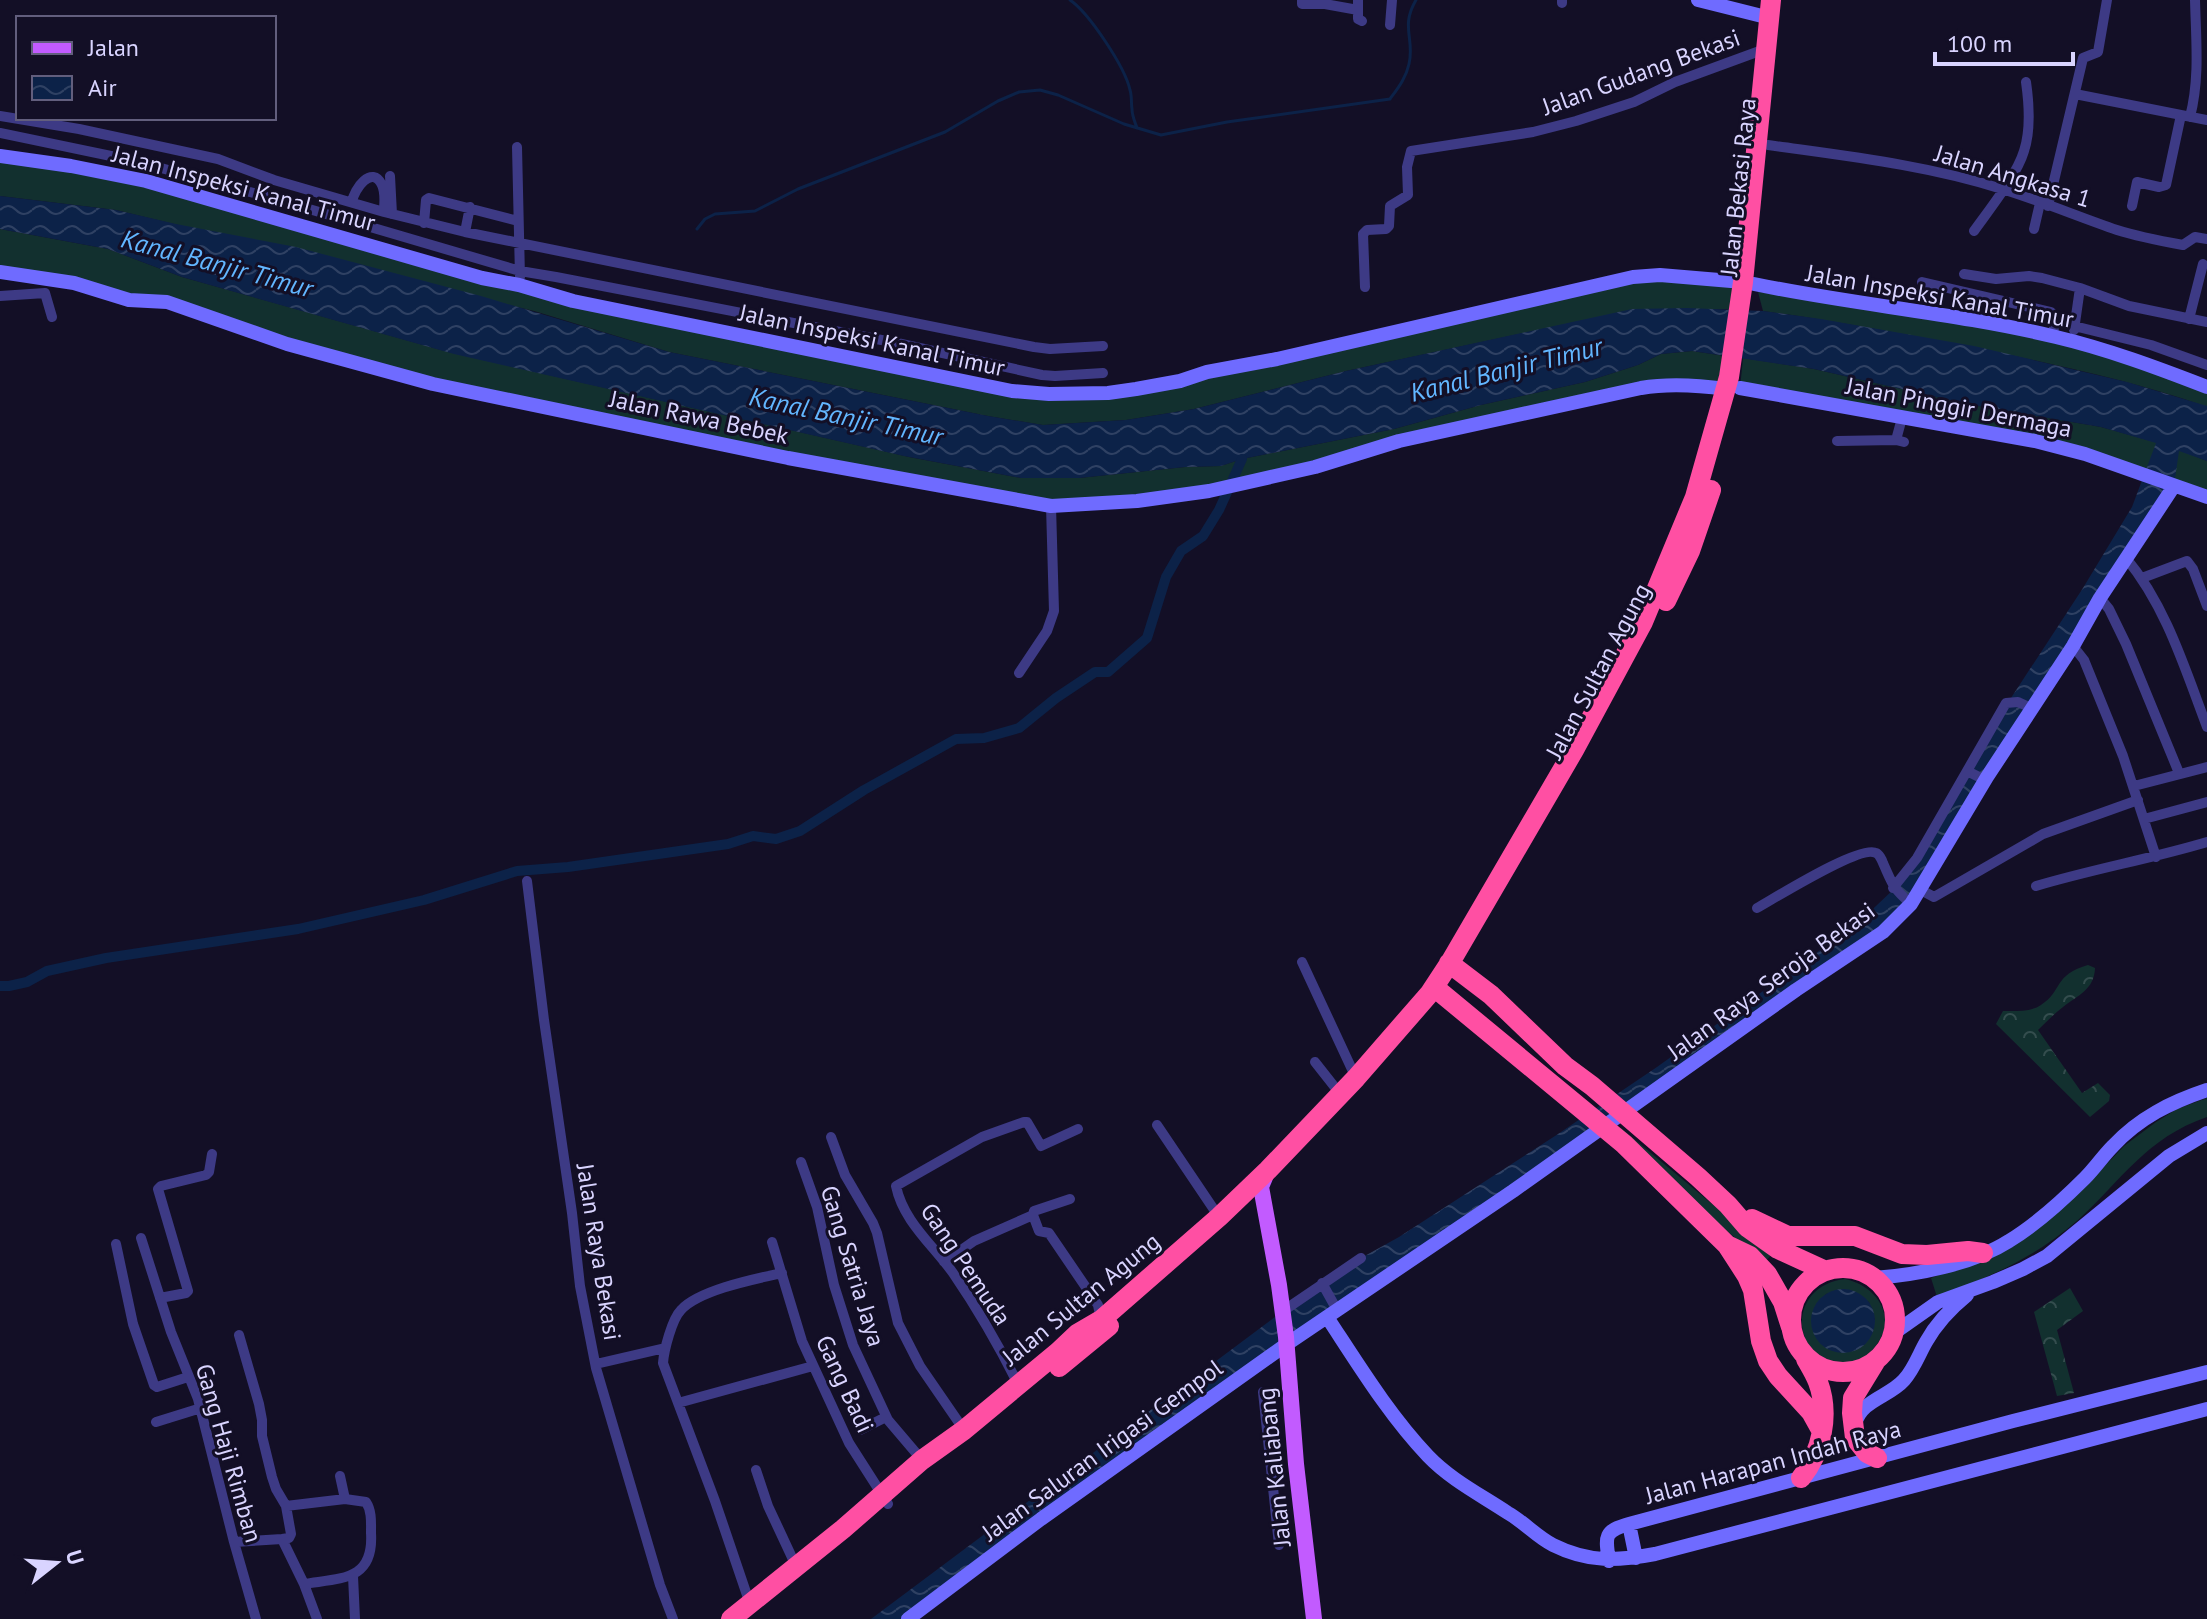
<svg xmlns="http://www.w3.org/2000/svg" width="2207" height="1619" viewBox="0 0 2207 1619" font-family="'PT Sans',sans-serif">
	<defs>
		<pattern id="forest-crowns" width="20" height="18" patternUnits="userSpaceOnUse" patternTransform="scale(2)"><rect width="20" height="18" fill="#12302f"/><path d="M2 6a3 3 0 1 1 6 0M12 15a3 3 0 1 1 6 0" fill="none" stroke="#344d4e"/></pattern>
		<pattern id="water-waves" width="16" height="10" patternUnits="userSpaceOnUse" patternTransform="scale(2)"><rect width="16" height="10" fill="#0c2248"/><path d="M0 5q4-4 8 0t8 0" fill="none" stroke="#2f4163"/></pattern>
	</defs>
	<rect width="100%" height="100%" fill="#130f26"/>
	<!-- grass -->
	<path fill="#12302f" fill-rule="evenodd" d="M0 156 71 166 482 278 1012 391 1128 390 1633 277 1743 282 1739 309 1632 310 1346 371 1194 409 1126 420 1043 425 988 416 669 352 534 311 116 210 0 196Z
		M0 229 108 249 182 277 448 352 909 457 1021 478H1079L1185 467 1221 466 1242 459 1394 429 1481 405 1585 382 1638 365 1661 354 1692 351 1732 357 1726 389 1665 384 1209 491 1051 506 477 393 167 302 0 272Z
		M1758 292 2002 326 2207 387V407C2134 381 2057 365 1981 349 1908 335 1836 321 1763 311Z
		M1743 358 1814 369 1967 404 2101 427 2169 446 2207 461V498L2085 454 1740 388Z
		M2207 1098V1117C2146 1138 2122 1180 2078 1220 2033 1259 1991 1276 1937 1297L1931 1278 1988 1257 2077 1195 2124 1146 2156 1122 2177 1109Z
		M1621 1128 1772 1254 1764 1263 1614 1133Z
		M1845 1279C1878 1286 1899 1319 1874 1348 1866 1358 1854 1363 1842 1362 1790 1360 1786 1286 1845 1279ZM1844 1289 1869 1302 1875 1320 1814 1308 1826 1294Z"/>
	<!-- forest -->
	<path fill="url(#forest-crowns)" d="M2088 965 2095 968C2094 990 2078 995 2063 1007 2054 1014 2046 1022 2038 1030L2082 1093 2098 1083 2110 1095 2109 1101 2090 1117 1996 1024 2003 1011C2015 1011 2031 1012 2041 1005 2063 991 2053 975 2088 965Z
		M2070 1288 2083 1311 2057 1330 2074 1393 2057 1396 2034 1312Z"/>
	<!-- water -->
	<path fill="url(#water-waves)" d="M0 196 116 210 176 224 296 247 481 296 669 352 988 416 1043 425 1126 420 1194 409 1346 371 1632 309 1687 308 1763 311 1821 319 1974 346 2127 382 2207 406V461L2179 451 2174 486 1911 904 908 1619H871L1283 1311 1361 1258 1399 1237 1555 1136 1657 1067 1858 923 1894 889 2009 701 2083 588 2132 507 2156 443 2101 427 1967 404 1814 369 1692 351 1661 354 1638 365 1585 382 1481 405 1394 429 1242 459 1221 466 1185 467 1079 478H1021L904 456 454 354 182 277 108 249 0 229Z
		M1811 1321a32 32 0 1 1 64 0a32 32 0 1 1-64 0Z"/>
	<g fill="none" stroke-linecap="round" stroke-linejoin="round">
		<!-- stream -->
		<path stroke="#0c2248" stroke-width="3" d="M1070 0C1089 13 1125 67 1130 90 1132 96 1131 103 1132 109 1132 116 1135 122 1137 128
			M697 229 705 219 715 214 755 211 798 189 945 132 998 101 1019 92 1040 90 1058 95 1124 124 1161 135 1227 122 1390 99C1398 88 1406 78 1409 64 1415 39 1400 27 1416 0"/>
		<!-- canal -->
		<path stroke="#0c2248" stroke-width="10" d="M0 986H9L27 982 47 971 106 958 298 929 424 900 517 871 568 867 728 844 753 836 776 839 800 831 864 790 956 739 984 738 1019 728 1056 698 1095 672H1108L1147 638 1166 577 1181 551 1203 536 1219 510 1242 459"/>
		<!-- street -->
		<path stroke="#3d3a85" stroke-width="10" d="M1302 0V4H1325L1358 10
			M1358 0V19L1362 21
			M1562 0V3
			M1390 25 1392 0
			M2075 94 2207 120
			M0 116 79 129 218 159 274 180 384 212 465 232 1034 347 1050 349 1103 346
			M2190 117C2200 78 2196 40 2195 0
			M0 133 135 161 272 198
			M1768 145C1846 156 1927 165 2002 189 2041 201 2079 217 2117 230 2139 237 2161 241 2183 245L2195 237 2207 239
			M517 147 520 277
			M390 176 392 214
			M352 202C354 189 372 164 382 185 386 193 384 204 384 212
			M2048 206 2083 58 2098 52 2107 0
			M2132 206 2137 182 2159 187 2166 185 2181 115
			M309 209 520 271 556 277 897 343 1042 375 1055 376 1103 373
			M424 223 426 200 429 198 518 221
			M2034 229 2040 203
			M1974 231C1989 210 2017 175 2024 151 2031 130 2029 103 2026 82
			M465 232 470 207
			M1964 274 1996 279 2029 276 2042 278 2080 288 2129 306 2207 322
			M1922 282 2051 312 2055 318 2053 336
			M1365 287 1363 234 1367 230 1386 229 1389 226 1390 206 1408 195 1407 167 1411 151 1533 132 1576 121 1634 102 1675 82 1765 49
			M0 296 45 293 52 317
			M2189 319 2203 264
			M2074 326 2151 345 2207 365
			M2074 330 2080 288
			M1902 418 1896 440 1904 442
			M1837 441 1896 440
			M2126 558C2166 606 2185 669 2207 727
			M2142 578 2187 561 2193 569 2207 606
			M2100 598 2109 609 2126 644 2179 773
			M2073 646 2084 660 2123 756 2156 857
			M1019 673 1047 631 1054 611 1051 506
			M1967 771 2006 703 2018 702 2031 708
			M2134 786 2207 767
			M2144 819 2207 802
			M527 881 544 1020 572 1213 580 1286 596 1368 660 1585 673 1619
			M2036 886C2093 869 2150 859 2207 842
			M1893 888 1917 858 1967 771 1985 780
			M1919 889 1934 897 2043 834 2138 800
			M1757 908C1775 898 1861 844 1876 853 1879 854 1882 860 1883 863 1893 885 1892 887 1911 904
			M1302 962 1356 1078
			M1315 1062 1341 1095
			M1157 1125 1219 1217
			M831 1137 845 1175 873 1223 877 1233 898 1323 920 1366 964 1430
			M801 1162 817 1207 834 1285 853 1345 888 1420 922 1460
			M1070 1199 1034 1211 1033 1215 1039 1231 1049 1233 1098 1305 1101 1320
			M141 1238 171 1332 198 1399 234 1542 256 1619
			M772 1242 802 1341 849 1443 888 1504
			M116 1244 133 1324 154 1385 157 1387 188 1377
			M944 1262 974 1241 1033 1215
			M1322 1283 1337 1310
			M160 1298 186 1293 188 1291 158 1189 161 1186 206 1175 209 1172 212 1154
			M1283 1311 1361 1258
			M596 1364 665 1348
			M1018 1384C999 1346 977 1308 953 1273 933 1245 903 1221 896 1186L982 1137 1024 1122H1027L1041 1146 1078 1129
			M1263 1392 1279 1545
			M678 1403 813 1366
			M156 1422 201 1408
			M860 1430 886 1417
			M756 1470 768 1506 796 1566
			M340 1476 345 1499
			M286 1506 345 1499 366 1502C372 1511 371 1523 371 1533 374 1581 341 1578 304 1584
			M282 1539 304 1584 317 1619
			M234 1542 282 1539 289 1538 291 1534 286 1506 276 1489 272 1477 262 1436V1420L259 1404 239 1335
			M353 1576 355 1619
			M750 1604 715 1501 663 1363C664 1350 672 1319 681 1310 699 1290 755 1279 782 1273"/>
		<!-- secondary -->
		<path stroke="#6f6bff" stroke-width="14" d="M1698 0 1770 18
			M0 156 71 166 146 181 482 278 519 285 573 301 1012 391 1049 394 1108 393 1136 389 1180 381 1207 372 1277 359 1633 277 1660 275 1743 282
			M0 272 74 283 129 300 167 302 287 344 433 384 788 458 1051 506 1137 501 1209 491 1315 467 1399 441 1641 388C1670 383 1697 385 1726 389
			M1754 284C1854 305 1957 313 2056 337 2107 349 2158 368 2207 387
			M1740 388 2035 441 2085 454 2207 497
			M1874 1278C1917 1275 1973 1264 2009 1241 2037 1224 2062 1201 2085 1178 2095 1168 2103 1156 2113 1146 2139 1118 2171 1102 2207 1090
			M1327 1317C1358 1364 1389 1415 1428 1456 1451 1480 1481 1495 1508 1513 1524 1522 1537 1537 1553 1545 1589 1563 1618 1561 1655 1554L2207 1409
			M1894 1333 1938 1302 1993 1282 2023 1269 2047 1256 2169 1156 2207 1133
			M1855 1424C1861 1400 1889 1397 1904 1380 1914 1369 1919 1354 1926 1342 1936 1324 1951 1308 1967 1295
			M1629 1524 1636 1558
			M1609 1561C1605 1536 1604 1531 1629 1524L2013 1421 2207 1372
			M908 1619 1041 1519 1287 1344 1513 1191 1796 990 1883 932 1911 904 1987 777 2073 646 2100 598 2174 486"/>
		<!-- primary -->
		<path stroke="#c25bff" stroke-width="16" d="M1268 1170 1261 1187 1279 1285 1286 1337 1296 1464 1314 1619"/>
		<!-- highway -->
		<path stroke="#ff4fa3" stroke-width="20" d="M1666 601 1690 551 1711 490
			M1449 963 1491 995 1565 1066 1592 1086 1698 1177 1728 1205 1747 1227 1778 1249 1826 1271
			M1434 987 1624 1144 1727 1245 1750 1256 1767 1274 1783 1302 1791 1327
			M1752 1219 1788 1236H1855L1902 1254 1927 1255 1968 1251 1983 1253
			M1727 1245 1747 1276 1753 1290 1761 1341 1768 1361 1778 1376 1811 1412 1821 1430
			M1791 1320a52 52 0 1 1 104 0a52 52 0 1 1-104 0Z
			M1875 1362 1853 1398 1852 1413 1855 1438 1867 1453 1877 1458
			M1059 1367 1109 1326
			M1801 1478C1822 1452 1830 1414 1818 1382 1815 1374 1810 1366 1806 1359
			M731 1619 843 1529 922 1460 964 1430 1058 1352 1077 1334 1101 1320 1219 1217 1268 1170 1356 1078 1430 993 1451 961 1574 750 1643 622 1695 497 1729 377 1743 282 1771 0"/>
	</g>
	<g text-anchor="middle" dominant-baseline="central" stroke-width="6" stroke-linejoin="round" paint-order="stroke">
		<!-- street labels -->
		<g font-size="24" fill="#d9d4ff" stroke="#130f26">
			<text transform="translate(1641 72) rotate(-20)">Jalan Gudang Bekasi</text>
			<text transform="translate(2013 176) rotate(17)">Jalan Angkasa 1</text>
			<text transform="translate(1738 187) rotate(-84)">Jalan Bekasi Raya</text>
			<text transform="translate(244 188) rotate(15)">Jalan Inspeksi Kanal Timur</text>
			<text transform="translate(1940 296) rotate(10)">Jalan Inspeksi Kanal Timur</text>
			<text transform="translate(872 340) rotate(12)">Jalan Inspeksi Kanal Timur</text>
			<text transform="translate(1959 407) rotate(11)">Jalan Pinggir Dermaga</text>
			<text transform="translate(699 417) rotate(12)">Jalan Rawa Bebek</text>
			<text transform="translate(1598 671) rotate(-62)">Jalan Sultan Agung</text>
			<text transform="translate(1771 981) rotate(-36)">Jalan Raya Seroja Bekasi</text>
			<text transform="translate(599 1252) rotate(81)">Jalan Raya Bekasi</text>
			<text transform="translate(966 1264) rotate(56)">Gang Pemuda</text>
			<text transform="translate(853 1266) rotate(73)">Gang Satria Jaya</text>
			<text transform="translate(1081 1299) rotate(-39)">Jalan Sultan Agung</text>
			<text transform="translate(845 1384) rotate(65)">Gang Badi</text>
			<text transform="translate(1102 1450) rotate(-36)">Jalan Saluran Irigasi Gempol</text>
			<text transform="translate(229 1453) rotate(74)">Gang Haji Rimban</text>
			<text transform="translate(1773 1462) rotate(-15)">Jalan Harapan Indah Raya</text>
			<text transform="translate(1274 1467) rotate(-96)">Jalan Kaliabang</text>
		</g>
		<!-- water labels -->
		<g font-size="26" font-style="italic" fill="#62b6ff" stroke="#130f26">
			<text transform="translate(217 263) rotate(15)">Kanal Banjir Timur</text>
			<text transform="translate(1506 369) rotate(-14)">Kanal Banjir Timur</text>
			<text transform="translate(846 416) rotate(12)">Kanal Banjir Timur</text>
		</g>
	</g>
	<!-- legend -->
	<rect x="16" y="16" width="260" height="104" fill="#130f26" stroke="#625e7d" stroke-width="2"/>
	<rect x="32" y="42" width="40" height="12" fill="#c25bff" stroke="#625e7d" stroke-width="2"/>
	<text x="88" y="56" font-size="24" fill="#d9d4ff">Jalan</text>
	<rect x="32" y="76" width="40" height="24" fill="url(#water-waves)" stroke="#625e7d" stroke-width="2"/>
	<text x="88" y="96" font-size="24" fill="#d9d4ff">Air</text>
	<!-- north arrow -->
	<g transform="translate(56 1563) rotate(73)" stroke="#130f26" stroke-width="6" paint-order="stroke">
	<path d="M0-6L14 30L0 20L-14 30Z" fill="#d9d4ff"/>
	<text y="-12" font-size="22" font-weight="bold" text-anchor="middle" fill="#d9d4ff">U</text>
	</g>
	<!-- scale -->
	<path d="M1935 52v12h138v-12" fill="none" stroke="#d9d4ff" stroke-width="4"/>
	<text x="1947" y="52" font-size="24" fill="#d9d4ff" stroke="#130f26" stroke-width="6" paint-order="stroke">100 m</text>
</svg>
